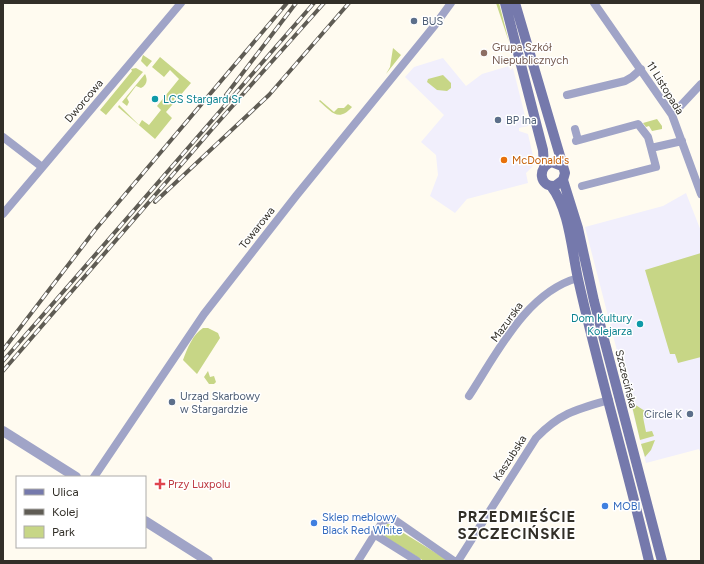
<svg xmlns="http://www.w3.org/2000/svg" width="704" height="564" viewBox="0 0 704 564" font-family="Figtree,sans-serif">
	<rect width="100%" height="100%" fill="#fffbf0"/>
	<!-- commercial -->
	<path fill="#f1effc" d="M443 58 466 86 482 74 509 66 510 70 513 68 526 120 528 122V126L519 128V131L528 134 534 160 532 167 526 173 528 183 467 199 455 213 430 196 438 175 436 155 421 142 444 115 405 77 414 67Z
		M686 193 701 231V454L699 449 646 463 585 227 663 206Z"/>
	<!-- green -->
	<path fill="#c7d686" d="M496 3H499L509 42Z
		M393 48 401 55 386 74 390 67Z
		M143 55 152 61 147 67 141 61Z
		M160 57 191 83 166 112 172 118 155 139 118 107 119 105 139 125 142 120 149 125 161 110 157 106 179 79 170 70 164 77 152 67Z
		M136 68 143 72 106 115 100 110 132 71 131 69Z
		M145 74C148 80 147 85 141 88L136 86 127 98 129 102 127 106 122 102Z
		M443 75 451 83V88L447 91 437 90 427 82 428 79Z
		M320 100 334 112 338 108H344L348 104 352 107C338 123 331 111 319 101Z
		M657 119 662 126V129L652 131 649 126 646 127 643 123Z
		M701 253V357L678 363 675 354H670L645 270Z
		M203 328H208L218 333 220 338 197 374 183 360C187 349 193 334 203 328Z
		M208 371 210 377 214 376 216 382 214 384H209L204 377Z
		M631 402 648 413V415L643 417 646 432 652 431 654 436 640 440Z
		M655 440 651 450 645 457 641 444Z
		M387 524H389L449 561H424L382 535Z"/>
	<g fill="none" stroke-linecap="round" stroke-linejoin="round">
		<!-- minor -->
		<path stroke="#a0a4c7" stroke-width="8" d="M594 3 672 115 701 194
			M567 95 625 81 632 77 641 69
			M672 115 701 84
			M575 129 578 140
			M3 137 42 167
			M576 141 638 124 648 137 651 148
			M582 186 656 167 651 148 682 141
			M3 214 181 3
			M469 396C496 355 526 292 578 278
			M94 477 204 314 296 196 435 25 451 3
			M374 534 417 561
			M358 561 383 521 392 518 454 561
			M458 561 536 438C560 413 577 409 609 400"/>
		<!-- tertiary -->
		<path stroke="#a0a4c7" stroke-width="10" d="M3 431 76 477
			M145 521 208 561"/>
		<!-- secondary -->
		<path stroke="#7579ac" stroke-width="10" d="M505 3 543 150 544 166
			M515 3 565 173 563 180 555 186C539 187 537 167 552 162L562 166
			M563 180 578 228 594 301 662 561
			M551 186C569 208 572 252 578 279 599 373 627 467 649 561"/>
		<defs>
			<path id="rail" d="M226 95 296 3
				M155 202 269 95 349 3
				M3 350 95 230 287 3
				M3 361 314 3
				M3 371 213 128 324 3"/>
		</defs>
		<!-- rail casing -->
		<use href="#rail" stroke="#5f5c54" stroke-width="4"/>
		<!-- rail -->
		<use href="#rail" stroke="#fff" stroke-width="2.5" stroke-dasharray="8" stroke-linecap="butt"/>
	</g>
	<!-- markers -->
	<g fill="#5c6f8a" stroke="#fff" stroke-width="1.5">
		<circle cx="414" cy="21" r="4"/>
		<circle cx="498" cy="120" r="4"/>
		<circle cx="172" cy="402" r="4"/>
		<circle cx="690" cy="414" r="4"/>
	</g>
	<circle fill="#8d6e63" stroke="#fff" stroke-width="1.5" cx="484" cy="53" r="4"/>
	<g fill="#0f9aa8" stroke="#fff" stroke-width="1.5">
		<circle cx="155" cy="99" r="4"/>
		<circle cx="640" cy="324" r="4"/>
	</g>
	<circle fill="#e8710a" stroke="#fff" stroke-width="1.5" cx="504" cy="160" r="4"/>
	<path fill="#e0444e" stroke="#fff" stroke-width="1.5" d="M158 478h4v4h4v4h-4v4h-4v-4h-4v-4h4z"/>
	<g fill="#3f7fe0" stroke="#fff" stroke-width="1.5">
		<circle cx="605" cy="506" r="4"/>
		<circle cx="314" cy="523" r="4"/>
	</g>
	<g text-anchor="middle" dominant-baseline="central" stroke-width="3" stroke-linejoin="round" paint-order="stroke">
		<!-- service labels -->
		<g font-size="11" fill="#4e5e75" stroke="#fff" text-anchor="start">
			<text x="422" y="21">BUS</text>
			<text x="506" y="120">BP Ina</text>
			<text x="180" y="396">Urząd Skarbowy<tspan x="180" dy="13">w Stargardzie</tspan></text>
			<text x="682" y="414" text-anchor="end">Circle K</text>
		</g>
		<!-- education labels -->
		<g font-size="11" fill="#785e54" stroke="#fff" text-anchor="start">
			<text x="492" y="47">Grupa Szkół<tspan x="492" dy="13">Niepublicznych</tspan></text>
		</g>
		<!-- street labels -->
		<g font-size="11" fill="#322f28" stroke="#fff">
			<text transform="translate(665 88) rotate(58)">11 Listopada</text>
			<text transform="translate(84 101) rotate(-50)">Dworcowa</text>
			<text transform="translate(257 228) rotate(-52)">Towarowa</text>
			<text transform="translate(507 322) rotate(-54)">Mazurska</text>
			<text transform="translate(626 379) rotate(76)">Szczecińska</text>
			<text transform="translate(510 458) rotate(-57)">Kaszubska</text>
		</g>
		<!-- culture labels -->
		<g font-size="11" fill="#0d838f" stroke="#fff" text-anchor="start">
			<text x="163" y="99">LCS Stargard Sr</text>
			<text x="632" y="318" text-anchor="end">Dom Kultury<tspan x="632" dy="13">Kolejarza</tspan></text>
		</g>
		<!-- food labels -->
		<g font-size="11" fill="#c56008" stroke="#fff" text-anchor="start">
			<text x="512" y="160">McDonald's</text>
		</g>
		<!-- health labels -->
		<g font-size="11" fill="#be3a42" stroke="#fff" text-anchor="start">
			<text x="168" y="484">Przy Luxpolu</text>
		</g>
		<!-- shop labels -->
		<g font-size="11" fill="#366cbe" stroke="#fff" text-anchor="start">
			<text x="613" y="506">MOBI</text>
			<text x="322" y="517">Sklep meblowy<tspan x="322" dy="13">Black Red White</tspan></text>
		</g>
		<!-- district labels -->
		<g font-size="15" font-weight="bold" letter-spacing="1" fill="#322f28" stroke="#fff">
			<text x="517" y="517">PRZEDMIEŚCIE<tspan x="517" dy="17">SZCZECIŃSKIE</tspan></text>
		</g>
	</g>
	<!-- border -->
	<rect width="704" height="564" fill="none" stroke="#322f28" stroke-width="8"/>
	<!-- legend -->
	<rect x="16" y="476" width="130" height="72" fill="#ffffff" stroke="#adaca9"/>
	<rect x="24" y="489" width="20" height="6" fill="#7579ac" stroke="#adaca9"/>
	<text x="52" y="496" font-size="12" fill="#322f28">Ulica</text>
	<rect x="24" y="509" width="20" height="6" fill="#5f5c54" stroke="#adaca9"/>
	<text x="52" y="516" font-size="12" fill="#322f28">Kolej</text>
	<rect x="24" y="526" width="20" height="12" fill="#c7d686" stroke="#adaca9"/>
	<text x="52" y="536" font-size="12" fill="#322f28">Park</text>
</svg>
